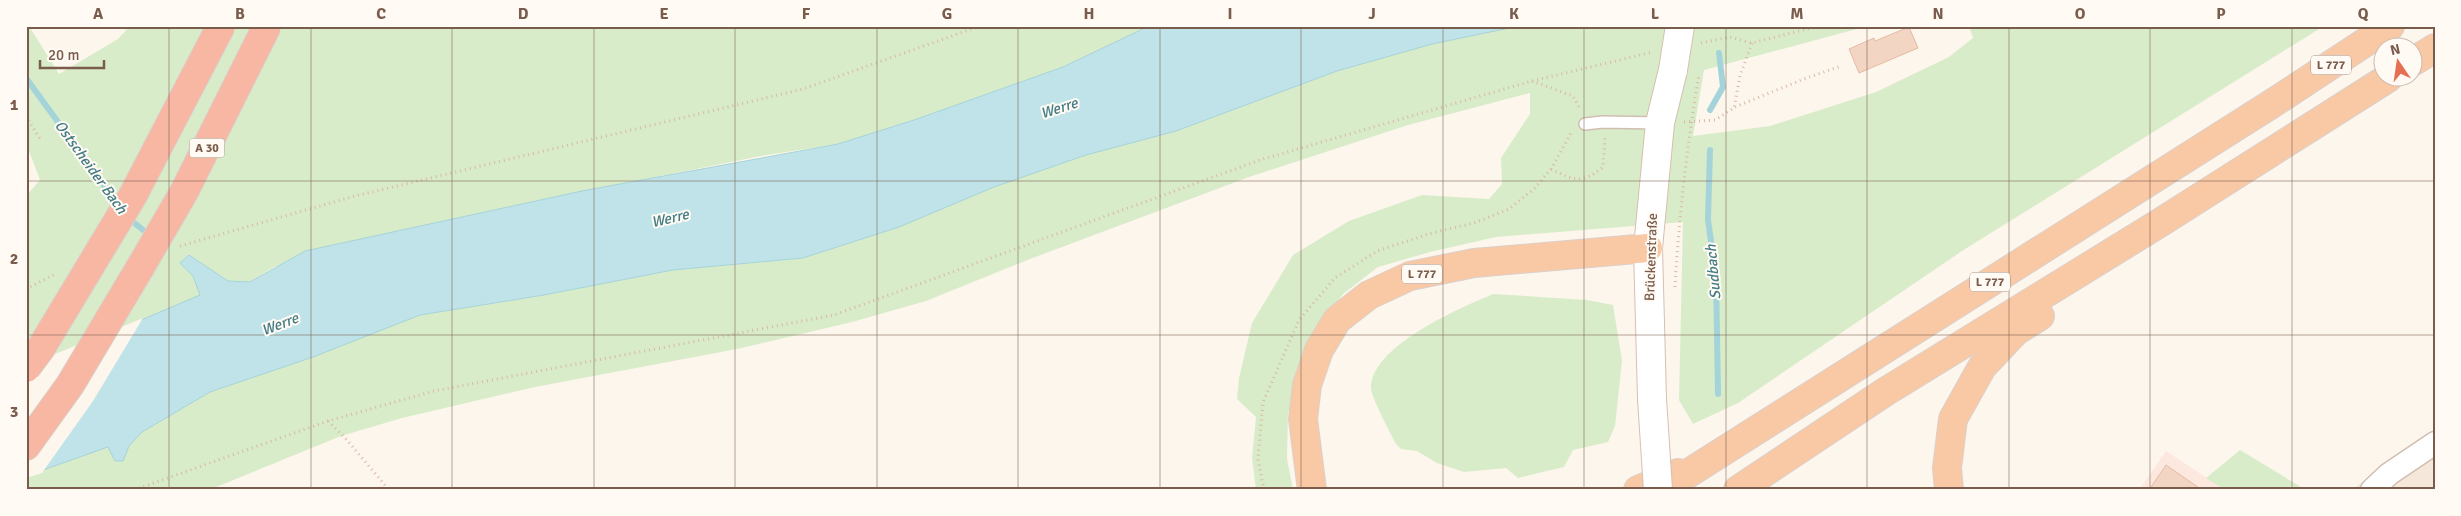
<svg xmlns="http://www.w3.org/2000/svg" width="2461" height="516" viewBox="0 0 2461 516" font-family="Signika,sans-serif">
	<rect width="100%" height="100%" fill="#fdf6ec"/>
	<!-- residential -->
	<path fill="#f5e8da" d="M2435 432V490H2352L2389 461Z"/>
	<!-- commercial -->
	<path fill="#fde8e0" d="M2166 451 2225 490H2139Z"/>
	<!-- green -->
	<path fill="#d8ecc9" d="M26 26H29L59 74 118 39 130 26H1149L1063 67 914 120 838 144 761 156 526 203 349 242 274 267 250 282 228 281 189 255 180 263 193 276 201 295 26 369V196L40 180 26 143Z
		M1519 26H1868L1704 70 1693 136 1770 126 1876 92 1949 57 1973 38 1969 26H2324L1965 249 1738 403 1693 424 1679 400 1683 222 1496 237 1430 252 1378 267 1343 294 1314 334 1288 413 1287 459 1293 490H1256L1252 458 1256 417 1237 399 1239 378 1252 323 1293 255 1349 221 1422 195 1489 199 1502 184 1501 158 1530 114V93L1408 125 1249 177 1030 259 926 301 852 322 737 349 535 387 402 418 341 436 209 490H26V474L108 446 123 461 129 446 142 432 210 392 313 357 420 315 544 295 674 270 803 258 899 227 994 187 1086 155 1176 131 1337 71 1432 44Z
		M1493 294 1587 300 1613 305 1622 361 1615 426 1608 442 1573 450 1564 467 1518 478 1506 468 1464 472 1437 463 1417 451 1401 449 1396 444C1391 434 1371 397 1371 388 1371 346 1460 308 1493 294Z
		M2240 450 2306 490H2225L2206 478Z"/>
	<!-- water -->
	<path fill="#bfe3e8" stroke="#a5d3da" d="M1149 26H1519L1432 44 1337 71 1176 131 1086 155 994 187 899 227 803 258 673 270 544 295 420 315 313 357 210 392 142 432 129 446 123 461H115L108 447 26 476V369L200 295 193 276 180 263 189 255 228 281 250 282 305 251 582 191 838 144 914 120 1063 67Z"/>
	<!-- pier -->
	<path fill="#fdf6ec" d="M143 318 93 401 42 473 26 478V366Z"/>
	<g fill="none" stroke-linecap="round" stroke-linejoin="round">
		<!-- stream -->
		<path stroke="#a5d3da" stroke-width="6" d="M26 78 119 206
			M1710 110 1723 87 1719 53
			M1710 150 1708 220 1716 277 1718 394
			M128 218 152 237"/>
	</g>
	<!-- building -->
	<path fill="#f3d5c3" stroke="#e6bba3" d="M1909 27 1918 48 1859 73 1849 49 1874 38 1875 41Z
		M2166 465 2202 490H2149Z"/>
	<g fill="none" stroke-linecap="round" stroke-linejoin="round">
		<defs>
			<path id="service" d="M1585 124 1602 122 1660 123"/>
			<path id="minor" d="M2372 490 2389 474 2435 443"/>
			<path id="secondary" d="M1652 399 1648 248 1660 123 1673 70"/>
			<path id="trunk" d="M2414 61 2435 48
				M1312 490 1303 419 1307 385 1319 350 1337 320 1369 295 1410 276 1474 263 1648 248
				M1638 490 1678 473
				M1662 490 2273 103 2390 26
				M1738 490 1885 392 2158 224 2388 78
				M1949 490 1947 468 1953 419 1982 367 2016 331 2040 316"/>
			<path id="motorway" d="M26 446 70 385 141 266"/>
		</defs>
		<!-- service casing -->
		<use href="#service" stroke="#d1beb0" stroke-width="14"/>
		<!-- minor casing -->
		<use href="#minor" stroke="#d1beb0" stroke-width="25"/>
		<!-- secondary casing -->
		<use href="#secondary" stroke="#d6c0b0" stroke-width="30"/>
		<!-- trunk casing -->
		<use href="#trunk" stroke="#dad1cd" stroke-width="30"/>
		<!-- motorway casing -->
		<use href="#motorway" stroke="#dad1cd" stroke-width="30"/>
		<!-- path -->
		<path stroke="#d9b8a5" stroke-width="3" stroke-dasharray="1 4" stroke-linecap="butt" d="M1701 43 1730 37 1752 43 1819 26
			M1532 81 1573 96 1580 109
			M1735 107 1804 79 1841 66
			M26 116 40 139
			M1684 122 1715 120 1734 108 1740 76 1752 43
			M1551 169C1573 180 1582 185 1603 167L1605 137
			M180 246 355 196 803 89 980 26
			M1675 287C1679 216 1687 145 1699 75
			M26 289 57 273
			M328 421 347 440 389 490
			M134 490 328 421 434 391 834 315 1260 160 1532 81 1653 52
			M1264 490 1258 459 1263 402 1299 320 1335 278 1377 251 1432 233 1474 223 1509 209 1534 189 1551 169 1572 131"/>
		<!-- service -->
		<use href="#service" stroke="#fff" stroke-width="11"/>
		<!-- minor -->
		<use href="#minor" stroke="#fff" stroke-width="22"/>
		<!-- secondary -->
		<use href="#secondary" stroke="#fff" stroke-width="28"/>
		<!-- trunk -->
		<use href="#trunk" stroke="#f9c8a4" stroke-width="28"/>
		<!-- motorway -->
		<use href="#motorway" stroke="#f7b7a3" stroke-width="28"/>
		<defs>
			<path id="secondary-bridge" d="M1673 70 1680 26
				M1652 399 1658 490"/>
			<path id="motorway-bridge" d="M141 266 184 192 267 26
				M26 368 41 348 132 197 221 26"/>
		</defs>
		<!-- secondary-bridge casing -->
		<use href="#secondary-bridge" stroke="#d6c0b0" stroke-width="30" stroke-linecap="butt"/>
		<!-- motorway-bridge casing -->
		<use href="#motorway-bridge" stroke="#dad1cd" stroke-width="30" stroke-linecap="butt"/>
		<!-- secondary-bridge -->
		<use href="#secondary-bridge" stroke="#fff" stroke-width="28"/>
		<!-- motorway-bridge -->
		<use href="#motorway-bridge" stroke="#f7b7a3" stroke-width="28"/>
	</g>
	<!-- grid -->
	<path fill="none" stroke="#7a5c4d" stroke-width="1" stroke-opacity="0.55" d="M169 26V490M311 26V490M452 26V490M594 26V490M735 26V490M877 26V490M1018 26V490M1160 26V490M1301 26V490M1443 26V490M1584 26V490M1726 26V490M1867 26V490M2009 26V490M2150 26V490M2292 26V490M26 181H2435M26 335H2435"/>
	<g text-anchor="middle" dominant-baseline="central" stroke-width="4" stroke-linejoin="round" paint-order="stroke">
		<!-- shield labels -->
		<g fill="#fffaf3" stroke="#a28b7f" stroke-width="1">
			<rect x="2311" y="55.5" width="40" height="19" rx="4"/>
			<rect x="189.5" y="138.5" width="35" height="19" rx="4"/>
			<rect x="1402" y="264.5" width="40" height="19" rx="4"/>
			<rect x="1970" y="272.5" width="40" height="19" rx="4"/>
		</g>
		<g font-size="12" font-weight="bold" fill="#7a5c4d">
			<text x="2331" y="65">L 777</text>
			<text x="207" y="148">A 30</text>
			<text x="1422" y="274">L 777</text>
			<text x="1990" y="282">L 777</text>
		</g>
		<!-- street labels -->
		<g font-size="14" fill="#7a5c4d" stroke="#fffaf3">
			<text transform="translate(1651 257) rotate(-88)">Brückenstraße</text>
		</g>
		<!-- water labels -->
		<g font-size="15" font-style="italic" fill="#437c86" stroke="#fffaf3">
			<text transform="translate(1059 108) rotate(-18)">Werre</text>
			<text transform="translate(91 167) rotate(54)">Ostscheider Bach</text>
			<text transform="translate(670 218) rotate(-13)">Werre</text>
			<text transform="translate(1713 272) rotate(-95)">Sudbach</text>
			<text transform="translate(280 324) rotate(-21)">Werre</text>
		</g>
	</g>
	<!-- border -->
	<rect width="2461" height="516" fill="none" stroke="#fffaf3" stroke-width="55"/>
	<!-- north arrow -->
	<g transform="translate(2398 62) rotate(347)"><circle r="24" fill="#fffaf3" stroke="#cabbb1"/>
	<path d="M0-4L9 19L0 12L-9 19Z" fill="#e76f51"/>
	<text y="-8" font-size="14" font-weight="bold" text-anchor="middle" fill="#7a5c4d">N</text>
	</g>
	<!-- scale -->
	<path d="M40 60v8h64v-8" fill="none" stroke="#7a5c4d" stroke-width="2.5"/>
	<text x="48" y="60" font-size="15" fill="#7a5c4d" stroke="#fffaf3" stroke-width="4" paint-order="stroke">20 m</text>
	<rect x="28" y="28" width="2406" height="460" fill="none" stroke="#7a5c4d" stroke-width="2"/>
	<g font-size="16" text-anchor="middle" font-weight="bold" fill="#7a5c4d">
		<text x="98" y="19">A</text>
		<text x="240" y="19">B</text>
		<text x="381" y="19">C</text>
		<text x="523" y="19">D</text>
		<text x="664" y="19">E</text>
		<text x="806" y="19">F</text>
		<text x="947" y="19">G</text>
		<text x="1089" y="19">H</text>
		<text x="1230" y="19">I</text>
		<text x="1372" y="19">J</text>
		<text x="1514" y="19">K</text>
		<text x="1655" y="19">L</text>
		<text x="1797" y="19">M</text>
		<text x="1938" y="19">N</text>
		<text x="2080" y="19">O</text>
		<text x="2221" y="19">P</text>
		<text x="2363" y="19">Q</text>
		<text x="14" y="110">1</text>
		<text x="14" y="264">2</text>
		<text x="14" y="417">3</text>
	</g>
</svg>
